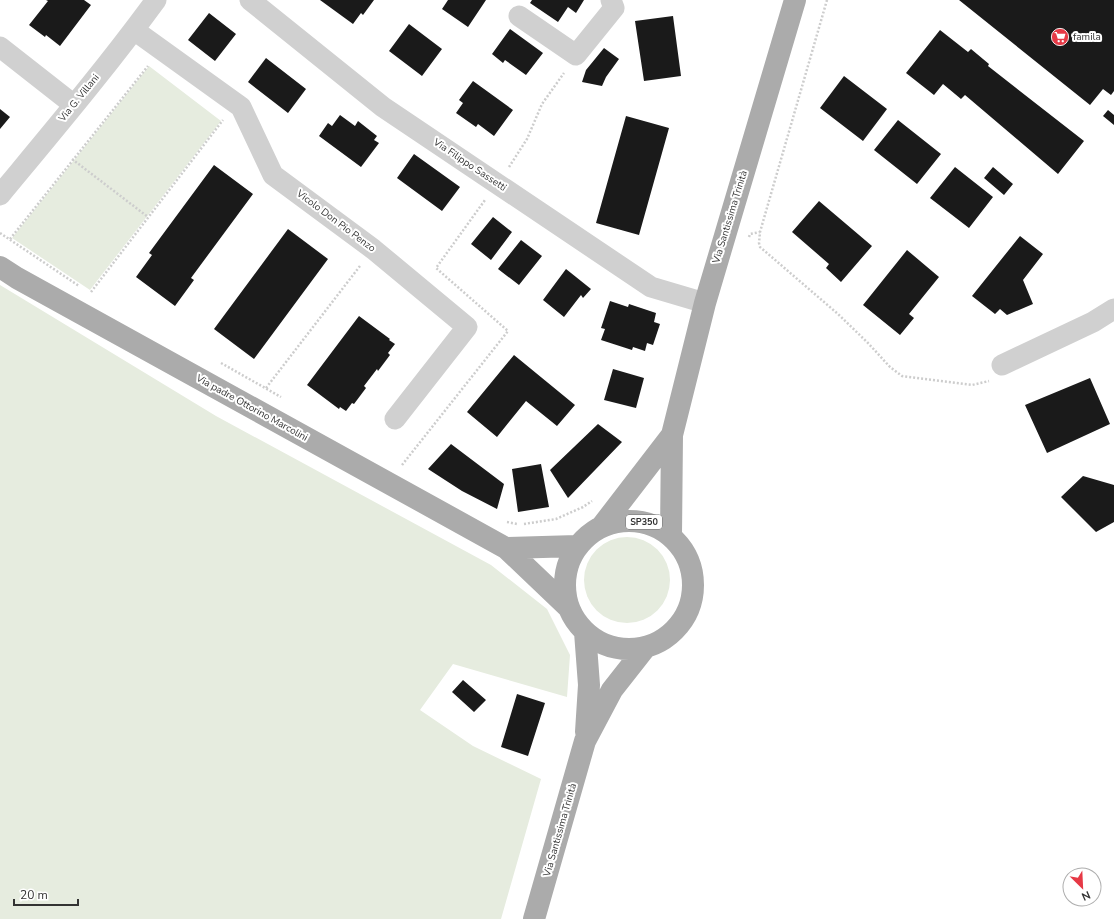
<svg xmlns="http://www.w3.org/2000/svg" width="1114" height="919" viewBox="0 0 1114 919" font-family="'Nunito Sans',sans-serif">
	<rect width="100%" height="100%" fill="#fff"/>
	<!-- green -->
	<path fill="#e6ecdf" d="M149 66 221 121 90 290 12 238Z
		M0 285 216 416 491 565 547 609 570 655 567 697 453 664 420 710 473 746 541 779 501 919H0Z
		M584 580a43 43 0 1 1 86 0a43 43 0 1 1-86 0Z"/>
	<!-- building -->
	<path fill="#1a1a1a" d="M46 0H84L91 5 60 46 46 35 45 37 29 25 48 1Z
		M320 0H374L363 15 361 13 353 24Z
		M448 0H486L468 27 442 9Z
		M532 0H584L576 13 568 7 558 22 530 3Z
		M959 0H1114V91L1111 95 1103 89 1090 105Z
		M209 13 236 34 215 61 188 40Z
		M673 16 681 76 644 81 635 21Z
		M409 24 442 49 422 76 389 51Z
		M510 29 543 53 526 75 505 60 503 63 492 54Z
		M940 30 968 52 971 49 989 64 988 66 1084 141 1058 174 965 95 961 99 943 84 934 95 906 73Z
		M604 48 619 59 606 77 602 86 582 82 586 70Z
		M266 58 306 89 288 113 248 82Z
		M844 76 887 109 863 141 820 108Z
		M473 81 513 110 494 136 478 124 476 127 456 113 463 103 459 100Z
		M0 109 10 117 0 129Z
		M1108 110 1114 115V125L1103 116Z
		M340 115 355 126 358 121 377 136 374 140 379 143 361 167 319 136 328 123 332 126Z
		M626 116 669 128 639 235 596 223Z
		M898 120 941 154 917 184 874 150Z
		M414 154 460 187 442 211 397 178Z
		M214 165 253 194 191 278 194 280 175 306 136 277 152 255 149 253Z
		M955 167 993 197 969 228 930 198Z
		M993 167 1013 184 1004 195 984 178Z
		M819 201 872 246 841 282 826 268 829 264 792 232Z
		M493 217 512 232 491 260 471 244Z
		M288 229 328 259 254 359 214 329Z
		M1020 236 1043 254 1023 280 1033 304 1007 315 1000 309 995 314 972 296Z
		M521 240 542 256 519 285 498 269Z
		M907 250 939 277 909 314 914 318 900 335 863 305Z
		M566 269 591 289 583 298 581 295 564 317 543 300Z
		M610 301 628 307 629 304 656 313 654 322 660 324 653 345 647 343 645 351 633 347 632 350 601 340 605 329 601 328Z
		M359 316 390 339 389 340 395 344 388 353 390 355 378 371 377 369 364 386 366 388 354 404 352 403 346 411 340 407 339 409 307 385Z
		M514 355 575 405 557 426 526 401 497 437 467 412Z
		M613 369 644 378 636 408 604 400Z
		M1090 378 1110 424 1047 453 1025 405Z
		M598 424 622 442 568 498 550 470Z
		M451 444 504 484 497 509 462 491 428 469Z
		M541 464 549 507 518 512 512 469Z
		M1083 476 1114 485V522L1096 532 1061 497Z
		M463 680 486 700 474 712 452 692Z
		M517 694 545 703 528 756 501 747Z"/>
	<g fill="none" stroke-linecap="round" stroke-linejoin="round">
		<!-- path -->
		<path stroke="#cdcdcd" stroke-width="2.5" stroke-dasharray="2 2" stroke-linecap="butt" d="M827 0 760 232 759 243 760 247 838 314 868 343 890 367 902 376 972 385 989 381
			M72 159 148 217
			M509 167 527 139 542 104 564 73
			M0 233 79 286
			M749 237 750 234 760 232
			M10 239 148 66
			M91 292 223 120
			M221 363 281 397
			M266 388 360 266
			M402 465 508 331 436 268 485 200
			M507 522 517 524
			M524 524 556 519 583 507 592 501"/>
		<!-- minor -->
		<path stroke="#d0d0d0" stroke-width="21" d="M250 0 383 107 651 287 705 303
			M519 16 576 55 614 8 611 0
			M134 30 241 107 273 175 373 249 467 327 395 419
			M0 47 74 105
			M0 195C53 131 107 67 156 0
			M1002 365 1093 322 1114 309"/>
		<!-- major -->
		<path stroke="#ababab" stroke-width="22" d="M0 267 17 278 506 548 568 607
			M565 585a64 64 0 1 1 128 0a64 64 0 1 1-128 0Z
			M602 526 672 435
			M671 535 672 435 705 303 795 0
			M506 548 577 546
			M585 632 589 685 586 732
			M534 919 585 741 612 690 645 648"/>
	</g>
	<!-- icons -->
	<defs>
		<symbol id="supermarket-disc" viewBox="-11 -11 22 22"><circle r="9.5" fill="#e63946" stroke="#fff"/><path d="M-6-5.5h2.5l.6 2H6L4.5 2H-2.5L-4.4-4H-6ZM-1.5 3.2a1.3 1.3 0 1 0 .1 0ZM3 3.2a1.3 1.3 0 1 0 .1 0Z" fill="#fff"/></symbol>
	</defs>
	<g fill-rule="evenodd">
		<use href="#supermarket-disc" x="1050" y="27" width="20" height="20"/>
	</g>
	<g text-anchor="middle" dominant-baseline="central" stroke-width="4" stroke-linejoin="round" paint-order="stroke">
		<!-- shield labels -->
		<rect fill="#fff" stroke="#707070" stroke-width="1" x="626" y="515" width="36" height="14" rx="3"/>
		<g font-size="9" font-weight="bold" fill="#333">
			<text x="644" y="522">SP350</text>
		</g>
		<!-- poi labels -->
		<g font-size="10" fill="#333" stroke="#fff" text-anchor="start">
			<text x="1073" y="37">famila</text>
		</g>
		<!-- street labels -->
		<g font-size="10" fill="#333" stroke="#fff">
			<text transform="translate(79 98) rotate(-51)">Via G. Villani</text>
			<text transform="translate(470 165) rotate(34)">Via Filippo Sassetti</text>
			<text transform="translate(730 217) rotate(-73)">Via Santissima Trinità</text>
			<text transform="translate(336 221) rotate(37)">Vicolo Don Pio Penzo</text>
			<text transform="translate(252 408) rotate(29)">Via padre Ottorino Marcolini</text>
			<text transform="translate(560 830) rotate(-74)">Via Santissima Trinità</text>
		</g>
	</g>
	<!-- north arrow -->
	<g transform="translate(1082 887) rotate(156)"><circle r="19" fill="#ffffff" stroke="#adadad"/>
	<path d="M0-3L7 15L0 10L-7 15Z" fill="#e63946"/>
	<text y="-6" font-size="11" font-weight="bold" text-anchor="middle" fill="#333333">N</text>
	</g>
	<!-- scale -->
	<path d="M14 899v6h64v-6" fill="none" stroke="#333333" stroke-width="2"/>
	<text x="20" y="899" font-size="12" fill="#333333" stroke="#ffffff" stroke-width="3" paint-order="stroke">20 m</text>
</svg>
